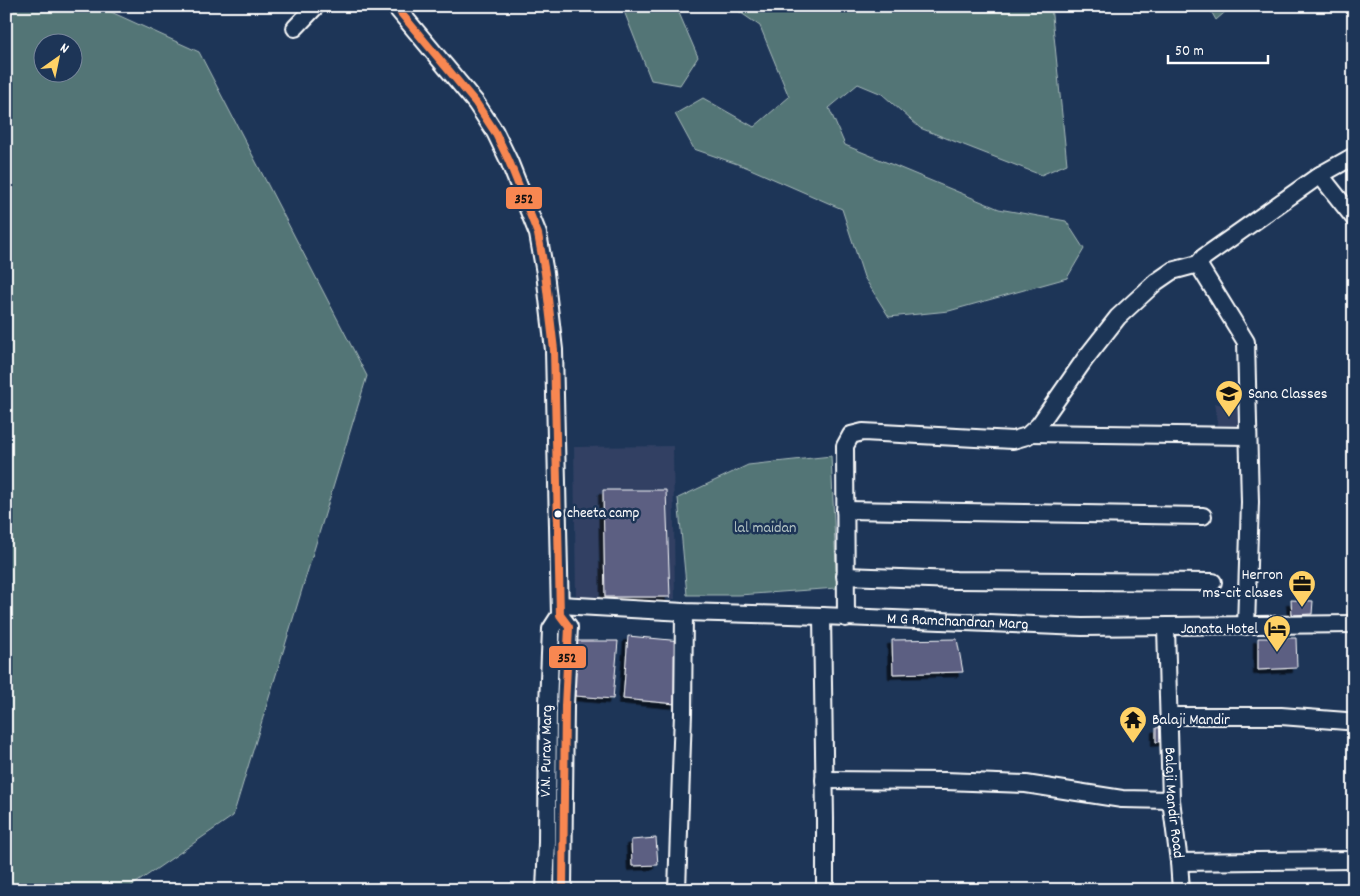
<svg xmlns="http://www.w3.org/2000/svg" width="1360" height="896" viewBox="0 0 1360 896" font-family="Dekko,sans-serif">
	<defs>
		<filter id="shadow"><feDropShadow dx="-4.5" dy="4.5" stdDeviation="0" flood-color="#0009"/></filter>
	</defs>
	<rect width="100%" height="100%" fill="#1d3557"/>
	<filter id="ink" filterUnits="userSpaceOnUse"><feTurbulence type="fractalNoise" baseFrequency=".02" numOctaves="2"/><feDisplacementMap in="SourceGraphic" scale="10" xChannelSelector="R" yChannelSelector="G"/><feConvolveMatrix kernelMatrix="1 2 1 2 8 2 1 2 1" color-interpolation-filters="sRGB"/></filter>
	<g filter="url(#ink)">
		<!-- built -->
		<path fill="#304164" d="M1214 403 1248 410 1236 427 1218 426Z
			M673 446 675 599 576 600 574 447Z"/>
		<!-- green -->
		<path fill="#527576" stroke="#a8baba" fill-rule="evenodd" d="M6 6H98L199 52 367 376 233 816 126 890H6ZM72 42V72H42V42Z
			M622 6H676L698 57 680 85 651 80Z
			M731 6H1051L1067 164 1041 175 920 128 882 94 858 84 829 108 845 145 999 209 1066 221 1084 249 1067 278 949 311 889 317 864 277 842 209 746 167 694 149 675 114 703 98 754 127 789 97 760 26Z
			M1208 6H1232L1216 20Z
			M831 456 837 588 739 595H687L678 498 748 465Z"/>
		<!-- building -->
		<path fill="#5c5e82" stroke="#fff" filter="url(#shadow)" d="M603 490H666L670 597H605Z
			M1291 600 1313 601 1312 614 1292 615Z
			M628 636 681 641 676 704 623 699Z
			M1258 638H1296L1297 668 1258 670Z
			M957 639 963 672 893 674 892 640Z
			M576 641H618L613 699 575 696Z
			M1163 727 1165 741 1156 742V728Z
			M656 838 658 865 632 866 631 840Z"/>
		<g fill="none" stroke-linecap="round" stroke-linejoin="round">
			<defs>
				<g id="minor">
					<path d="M395 6 476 103 495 132 509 161 538 234 545 273 554 350 560 615 551 629 548 705 547 842 545 890"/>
					<path d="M295 28 316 6"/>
					<path d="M1320 175 1354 218"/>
					<path d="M1198 264 1246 342 1250 502 1246 626"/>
					<path d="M1031 433 1248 436"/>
					<path d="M845 510 1203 516"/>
					<path d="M845 576 956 580 1213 582"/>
					<path id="s1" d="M560 605 684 612 822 616 1082 627 1354 624"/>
					<path d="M560 615 569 627 565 706 563 890"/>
					<path d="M822 616 825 819V890"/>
					<path d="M846 618 845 446 851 435 863 432 1013 440 1027 436 1039 425 1085 359 1118 317 1156 282 1172 271 1198 264 1204 257 1320 175 1354 156"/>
					<path id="s2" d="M1166 627 1171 800 1179 862 1181 890"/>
					<path d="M1169 716H1281L1346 721"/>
					<path d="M824 780 945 781 1026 784 1122 799 1171 800"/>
					<path d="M1179 862 1354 860"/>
					<path d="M677 890 683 713 684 612"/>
				</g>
			</defs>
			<!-- minor casing -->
			<use href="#minor" stroke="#fff" stroke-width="20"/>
			<!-- minor -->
			<use href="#minor" stroke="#1d3557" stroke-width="16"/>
			<defs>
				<path id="bus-1" d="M395 6 476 103 495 132 509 161 538 234 545 273 554 350 560 615 569 627 565 706 563 890"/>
			</defs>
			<!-- bus-1 casing -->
			<use href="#bus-1" stroke="#1d3557" stroke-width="11"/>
			<!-- bus-1 -->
			<use href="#bus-1" stroke="#f88751" stroke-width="8"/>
		</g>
	</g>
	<!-- icons -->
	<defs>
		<symbol id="school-pin" viewBox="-11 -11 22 30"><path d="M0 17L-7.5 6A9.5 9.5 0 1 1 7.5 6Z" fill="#ffd166" stroke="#1d3557"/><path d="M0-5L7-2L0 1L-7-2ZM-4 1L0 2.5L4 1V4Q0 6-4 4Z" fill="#111"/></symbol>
		<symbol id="office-pin" viewBox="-11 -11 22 30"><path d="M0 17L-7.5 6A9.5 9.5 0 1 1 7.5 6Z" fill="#ffd166" stroke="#1d3557"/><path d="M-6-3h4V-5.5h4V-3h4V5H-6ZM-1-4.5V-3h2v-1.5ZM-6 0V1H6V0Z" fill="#111"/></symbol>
		<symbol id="hotel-pin" viewBox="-11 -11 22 30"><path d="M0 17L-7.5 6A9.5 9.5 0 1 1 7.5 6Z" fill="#ffd166" stroke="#1d3557"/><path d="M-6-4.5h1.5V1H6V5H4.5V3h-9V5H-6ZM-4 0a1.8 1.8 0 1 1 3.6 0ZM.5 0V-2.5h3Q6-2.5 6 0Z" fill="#111"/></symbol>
		<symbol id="temple-pin" viewBox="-11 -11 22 30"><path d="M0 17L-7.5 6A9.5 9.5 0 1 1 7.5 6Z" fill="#ffd166" stroke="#1d3557"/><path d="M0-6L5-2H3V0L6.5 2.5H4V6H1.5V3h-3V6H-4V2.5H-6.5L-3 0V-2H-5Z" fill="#111"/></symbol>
	</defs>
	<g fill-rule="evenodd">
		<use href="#school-pin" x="1213" y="378" width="32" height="43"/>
		<use href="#office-pin" x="1286" y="568" width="32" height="43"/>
		<use href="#hotel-pin" x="1261" y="613" width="32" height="43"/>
		<use href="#temple-pin" x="1117" y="704" width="32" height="43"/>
	</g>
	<!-- markers -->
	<circle fill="#fff" stroke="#1d3557" stroke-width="2" cx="558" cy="514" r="4.5"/>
	<g text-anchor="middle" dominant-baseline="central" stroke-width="5" stroke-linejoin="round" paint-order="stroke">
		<!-- bus labels -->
		<g font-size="15" fill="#fff" stroke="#1d3557" text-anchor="start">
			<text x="567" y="514">cheeta camp</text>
		</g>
		<!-- poi labels -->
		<g font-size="16" fill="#fff" stroke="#1d3557" text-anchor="start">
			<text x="1248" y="394">Sana Classes</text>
			<text x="1283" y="575" text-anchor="end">Herron<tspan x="1283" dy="18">ms-cit clases</tspan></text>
			<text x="1258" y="629" text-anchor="end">Janata Hotel</text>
			<text x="1152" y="720">Balaji Mandir</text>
		</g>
		<!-- park labels -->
		<g font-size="16" fill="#b1c1c1" stroke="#1d3557">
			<text x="765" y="528">lal maidan</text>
		</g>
		<!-- street labels -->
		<g font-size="16" fill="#fff" stroke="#1d3557">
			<text stroke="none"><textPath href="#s1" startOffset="398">M G Ramchandran Marg</textPath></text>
			<text transform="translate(547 751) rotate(-89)">V.N. Purav Marg</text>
			<text stroke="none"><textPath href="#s2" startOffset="176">Balaji Mandir Road</textPath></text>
		</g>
	</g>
	<g stroke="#1d3557" stroke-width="2">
		<rect x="505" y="186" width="38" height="24" rx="5" fill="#f88751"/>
		<rect x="548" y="645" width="39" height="24" rx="5" fill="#f88751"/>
	</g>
	<g font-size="14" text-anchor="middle" font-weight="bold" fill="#111">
		<text x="524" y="203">352</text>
		<text x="567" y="662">352</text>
	</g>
	<!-- margin -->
	<rect width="1360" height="896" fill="none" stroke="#1d3557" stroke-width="25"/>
	<rect x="12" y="12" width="1335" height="871" fill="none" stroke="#fff" stroke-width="2" filter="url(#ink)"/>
	<!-- north arrow -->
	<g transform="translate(58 58) rotate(33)"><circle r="24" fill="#1d3557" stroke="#77869a"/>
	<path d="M0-4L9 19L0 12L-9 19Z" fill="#ffd166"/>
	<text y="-8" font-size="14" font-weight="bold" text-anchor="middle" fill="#ffffff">N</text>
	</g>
	<!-- scale -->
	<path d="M1168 55v8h100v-8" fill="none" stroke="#ffffff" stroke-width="2.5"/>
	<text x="1175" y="55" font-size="15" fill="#ffffff" stroke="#1d3557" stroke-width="4" paint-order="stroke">50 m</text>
</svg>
